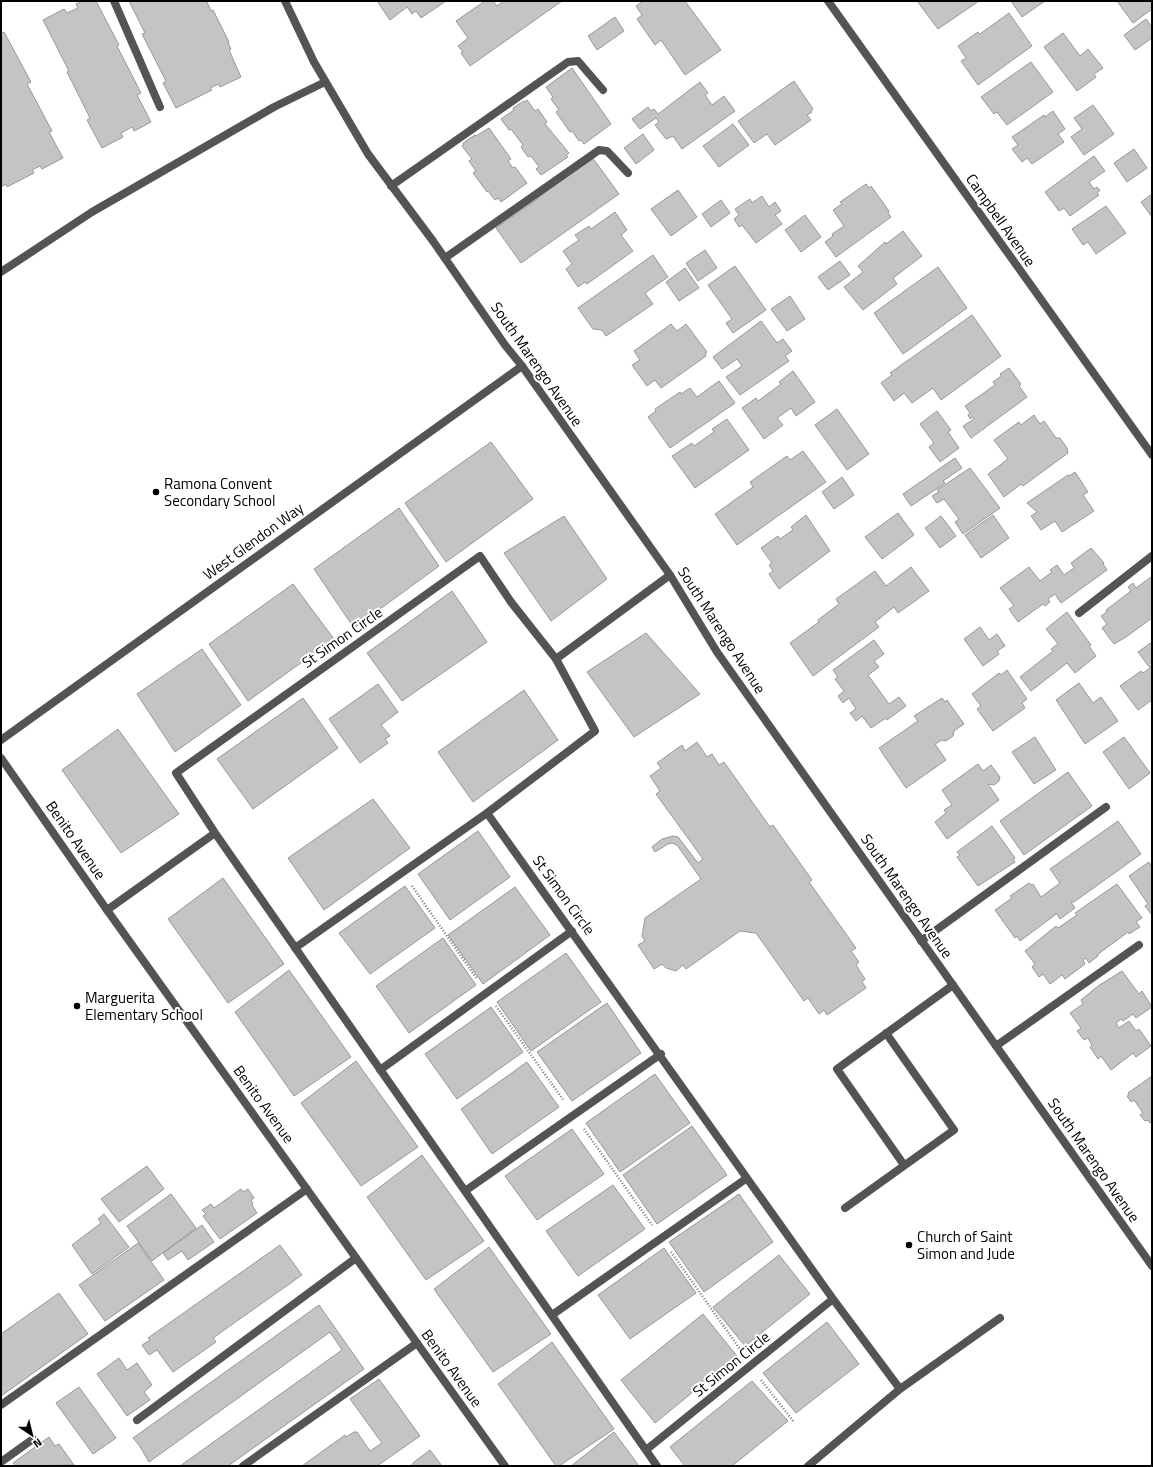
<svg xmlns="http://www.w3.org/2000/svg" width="1153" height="1467" viewBox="0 0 1153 1467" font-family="'Titillium Web',sans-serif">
	<rect width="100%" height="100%" fill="#fff"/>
	<!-- building -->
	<path fill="#c4c4c4" stroke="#989898" d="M83 1H96L119 45 117 46 141 93 137 95 151 122 134 131 132 127 121 133 123 137 102 148 87 120 90 118 67 72 69 71 43 20 64 9 67 13 78 8 76 4Z
		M129 1H209L207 2 211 11 213 10 229 42 228 43 231 49 229 50 241 77 220 87 219 84 210 88 212 90 176 108 163 83 166 81 142 34 145 33Z
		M377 1H446L421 18 416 11 412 14 407 7 390 20Z
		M485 1H493L497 6 504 1H562L470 66 461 53 463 52 458 46 468 38 456 21Z
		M643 1H685L721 50 685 75 661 40 655 45 637 19 642 15 636 6Z
		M917 1H979L938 29Z
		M1011 1H1045L1022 17Z
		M1117 1H1152V9L1133 23Z
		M1009 13 1032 46 978 85 961 61 966 58 958 46 978 32 980 34Z
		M615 17 624 31 597 50 588 36Z
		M1146 19 1152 27V38L1135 50 1124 35Z
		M4 32 31 82 27 84 52 131 49 132 63 158 42 169 40 166 32 170 34 173 7 187 6 184 1 187V34Z
		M1063 33 1080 56 1088 49 1103 68 1094 74 1096 77 1077 91 1044 47Z
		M1031 62 1053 92 1007 125 997 112 994 114 981 97Z
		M572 68 611 124 584 144 581 140 579 141 572 131 570 132 556 112 559 110 551 99 553 97 546 87Z
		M794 81 813 109 811 110 812 112 807 115 811 120 775 145 767 134 754 143 738 121Z
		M700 82 708 93 705 95 712 105 724 96 735 111 682 149 673 136 666 139 655 125 659 122 656 118 640 129 632 119 648 107 651 111 654 109 658 114Z
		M527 100 535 111 538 109 547 122 545 124 569 153 566 155 568 157 541 175 536 169 539 167 531 156 528 157 521 147 523 145 511 129 509 130 501 119 514 110 513 108 524 101 525 102Z
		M1093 105 1114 134 1084 155 1071 137 1082 129 1074 118Z
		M1053 111 1065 129 1058 134 1064 142 1032 164 1027 158 1022 162 1012 149 1018 145 1012 137 1044 115 1045 117Z
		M733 124 749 145 719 167 703 146Z
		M489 128 511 159 508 161 513 168 515 167 527 183 501 202 498 198 495 200 488 191 487 192 473 173 476 171 469 161 472 159 462 146 464 144 463 143 475 135 476 136Z
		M643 134 654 150 636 164 624 148Z
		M1134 149 1147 168 1127 182 1114 163Z
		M1094 156 1105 171 1089 182 1094 189 1097 187 1100 190 1097 193 1099 195 1070 216 1064 208 1059 211 1045 192Z
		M592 157 619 194 521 263 496 228 539 198 538 195Z
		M866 184 869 188 871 186 889 211 888 213 891 217 836 257 825 242 833 236 832 234 844 226 833 210 842 204 840 202Z
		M678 190 697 217 671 236 651 209Z
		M1152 194V217L1141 202Z
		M762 196 769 207 775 202 781 211 775 215 782 224 756 243 742 225 739 227 734 219 739 215 735 209 750 199 752 203Z
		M721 200 730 213 711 227 702 214Z
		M1106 206 1126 233 1096 254 1088 242 1083 245 1072 229Z
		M615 212 627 230 621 235 633 251 587 284 585 282 578 287 566 269 572 264 563 251 579 240 575 235 589 226 591 229Z
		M805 215 821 237 801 252 785 230Z
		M903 231 922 256 893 278 897 284 863 310 844 287 863 272 858 266 885 242 886 244Z
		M705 250 717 268 698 281 686 263Z
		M653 255 668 277 645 293 653 304 606 336 602 330 593 329 578 308Z
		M840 261 850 275 828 290 818 277Z
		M735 266 766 310 733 333 726 323 732 319 708 285Z
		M938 267 967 308 903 354 874 313Z
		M685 268 699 288 679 301 666 282Z
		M790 296 805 319 787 331 771 309Z
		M972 315 1001 356 941 400 933 388 912 403 904 393 894 401 881 383 892 375 890 373Z
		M761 321 777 343 783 339 792 351 785 356 789 361 740 395 726 377 742 366 737 359 722 369 713 357Z
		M671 324 677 331 686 324 707 352 705 354 706 356 661 388 655 380 647 386 632 365 640 360 634 351Z
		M1009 368 1021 384 1019 386 1027 397 971 438 963 426 974 419 973 417 970 419 968 415 970 413 965 406 995 385 993 382 1001 376 1000 374Z
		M793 371 815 402 796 416 791 408 777 418 783 425 764 439 742 408 756 398 758 401 781 384 779 382Z
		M719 381 735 403 670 448 648 417 656 411 655 409 680 392 681 394 690 388 697 397Z
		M837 409 869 454 847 470 815 425Z
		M937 411 951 430 948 432 959 448 940 462 929 447 934 443 920 424Z
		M1034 415 1040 424 1044 421 1056 438H1060L1067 448 1068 453 1023 486 1021 484 1004 497 988 474 1008 459 994 440 1019 422 1021 425Z
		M727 419 749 450 695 488 672 456 692 443 694 446 714 432 712 429Z
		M491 442 533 499 446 562 405 503Z
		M803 451 826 482 737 545 715 514 753 487 750 482 787 456 790 460Z
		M955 458 962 468 943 481 945 483 911 506 903 494Z
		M970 468 1000 508 963 534 955 522 959 519 944 499 937 503 932 496 939 492 937 490Z
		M1075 472 1088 492 1083 495 1094 511 1062 532 1055 521 1041 530 1031 516 1037 512 1027 503 1068 475 1069 476Z
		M842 477 854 495 834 509 822 492Z
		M399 508 439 566 354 628 314 569Z
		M898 513 914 535 882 559 865 537Z
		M806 515 830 551 779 589 769 574 773 571 769 565 772 563 761 548 778 536 780 539 793 530 791 527Z
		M993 515 1009 538 981 558 965 535Z
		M564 516 607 579 551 621 504 553Z
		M941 516 956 536 940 548 925 528Z
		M1091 548 1104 563 1103 564 1107 570 1061 603 1055 594 1048 599 1050 602 1045 606 1043 604 1018 622 1009 609 1014 606 1000 588 1029 567 1040 581 1052 572 1050 570 1057 565 1064 575 1074 568 1071 563Z
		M911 567 929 591 898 613 894 607 875 622 879 627 813 676 790 643 819 622 818 620 839 604 836 599 875 571 886 586Z
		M1151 577 1152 578V618L1126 637 1114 644 1102 628 1107 624 1101 616 1107 612 1106 610 1131 591 1128 587 1133 583 1136 588Z
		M293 584 334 639 248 701 209 644Z
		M452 591 487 642 402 701 367 653Z
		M1067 612 1091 645 1089 646 1096 656 1075 673 1067 663 1031 691 1020 677 1053 651 1051 649 1058 644 1046 629Z
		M980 627 989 640 997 634 1005 646 997 651 999 654 983 666 964 639Z
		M646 633 700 694 634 737 587 672Z
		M874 640 884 654 874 661 879 667 868 675 889 704 899 697 906 706 887 720 886 718 871 728 862 716 856 721 850 713 856 709 849 698 843 703 838 696 844 691 835 679 838 677 833 670Z
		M1152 642V700L1138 710 1120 686 1141 671 1143 673 1150 668 1138 652Z
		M202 649 241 705 175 752 137 694Z
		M1007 670 1027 699 1022 703 1025 708 993 731 977 709 981 706 972 694 999 673 1001 675Z
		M1079 683 1093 703 1101 697 1118 721 1085 744 1056 700Z
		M378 684 398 712 381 725 390 736 385 739 388 743 360 763 329 719Z
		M524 690 558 740 473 802 438 752Z
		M303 698 338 748 253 809 217 759Z
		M942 698 945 702 947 700 964 724 954 731 953 736 946 741 942 740 935 744 946 760 906 788 879 748 918 721 914 716Z
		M118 729 179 814 121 853 62 770Z
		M1035 737 1056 770 1034 784 1012 752Z
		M1124 737 1150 773 1129 789 1103 752Z
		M697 742 707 757 712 754 719 765 724 762 770 827 773 825 812 880 809 882 856 948 851 951 859 962 856 965 865 979 862 982 866 988 827 1015 824 1010 819 1014 808 998 804 1001 756 933 740 931 686 969 683 965 676 971 666 968 662 964 654 969 638 945 645 941 642 936 645 918 701 879 677 845 672 843 668 844 655 852 652 847 662 839 673 836 678 837 698 863 703 859 656 794 660 791 650 776 661 768 657 763 682 745 685 751Z
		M978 764 983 771 991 765 1000 777 999 781 994 785 988 784 999 800 947 839 935 822 946 813 944 810 952 805 942 790Z
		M1068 772 1092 806 1024 855 1000 821Z
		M373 799 410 848 324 910 288 858Z
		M1118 821 1141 854 1074 902H1071L1075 908 1060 919 1056 913 1055 915 1020 941 1017 936 1015 938 995 910 1012 898 1010 896 1029 883 1031 885 1033 884 1041 897 1060 883 1050 869Z
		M992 826 1015 858 1013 859 1015 862 978 886 957 857 960 855 957 852Z
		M478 831 510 877 450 920 418 874Z
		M1149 862 1152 867V915L1145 906 1148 904 1129 876Z
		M223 878 284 964 228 1003 168 919Z
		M1117 884 1142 918 1136 922 1140 927 1129 934 1128 932 1097 955 1098 956 1089 963 1086 958 1083 960 1085 964 1065 979 1062 975 1050 984 1043 974 1039 977 1032 967 1035 964 1025 951 1056 926 1058 928 1077 915 1075 913Z
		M405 886 435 928 370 974 339 933Z
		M515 887 550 935 483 984 448 935Z
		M443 938 476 985 409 1033 376 986Z
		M566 953 601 1002 531 1051 497 1002Z
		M289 970 351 1057 294 1096 235 1012Z
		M1122 971 1139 994 1142 991 1152 1007 1136 1018 1133 1014 1123 1021 1121 1019 1116 1023 1119 1028 1129 1021 1136 1031 1139 1029 1151 1046 1136 1057 1133 1053 1111 1070 1101 1056 1098 1059 1090 1047 1092 1045 1088 1038 1084 1040 1077 1031 1081 1028 1070 1013 1083 1004 1081 1000 1098 986Z
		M607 1003 641 1053 572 1101 537 1052Z
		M491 1007 523 1052 457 1099 425 1054Z
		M356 1061 418 1147 361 1186 301 1103Z
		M527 1062 559 1107 492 1154 461 1109Z
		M655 1074 690 1123 620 1172 586 1123Z
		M1152 1076V1121L1150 1123 1148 1120 1145 1121 1140 1115 1143 1113 1134 1100 1131 1102 1127 1096 1129 1095 1128 1093Z
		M692 1126 727 1175 657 1224 623 1175Z
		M572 1129 604 1174 537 1220 505 1176Z
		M422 1155 484 1241 426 1280 367 1197Z
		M147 1166 164 1189 119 1222 101 1199Z
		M613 1185 645 1229 578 1276 546 1231Z
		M241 1189 243 1192 248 1189 254 1198 251 1200 253 1204 252 1205 257 1213 220 1239 203 1216 206 1214 202 1210 211 1204 214 1208Z
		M171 1194 196 1228 152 1261 127 1226Z
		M739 1194 773 1242 704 1292 669 1242Z
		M104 1214 129 1247 92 1274 72 1245 101 1223 98 1219Z
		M202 1225 214 1242 188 1260 182 1251 168 1260 163 1253Z
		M138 1243 164 1280 105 1321 79 1285Z
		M280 1245 302 1275 213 1338 216 1342 173 1372 157 1350 149 1355 142 1345 150 1340 148 1338Z
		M489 1247 551 1334 493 1372 434 1289Z
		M664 1248 696 1293 630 1339 598 1295Z
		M779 1255 810 1294 745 1346 713 1307Z
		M59 1293 88 1334 1 1396V1334Z
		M319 1305 364 1369 228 1466H180L342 1350 330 1332 149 1462 139 1445 133 1438Z
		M703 1314 737 1356 655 1423 621 1380Z
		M827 1322 859 1364 796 1413 763 1373Z
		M552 1342 614 1429 559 1466H556L498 1384Z
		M119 1358 127 1370 137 1363 152 1385 144 1392 150 1400 127 1416 97 1374Z
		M379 1379 420 1436 377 1466H302L345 1435 346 1437 354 1432H357L370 1451 382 1443 350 1399Z
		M752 1381 788 1421 732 1466H685L670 1447Z
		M79 1387 116 1438 93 1454 56 1403Z
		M614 1432 639 1466H571Z
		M49 1437 55 1446 59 1444 74 1465 16 1466 13 1463Z
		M430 1450 442 1466H411L414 1462Z"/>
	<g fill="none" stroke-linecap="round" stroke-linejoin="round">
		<!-- path -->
		<path stroke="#767676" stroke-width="2.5" stroke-dasharray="1 2" stroke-linecap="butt" d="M412 886 477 979
			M496 1006 564 1101
			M584 1129 652 1225
			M671 1252 740 1349
			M761 1380 794 1422"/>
		<!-- service -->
		<path stroke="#545454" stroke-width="8" d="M114 1 160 107
			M391 186 568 62 578 61 603 90
			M445 258 599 150 607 151 628 173
			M1 272 92 212 274 107 325 82
			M670 575 556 659 595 731 487 813 833 1299 900 1389
			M511 602 480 556 176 773 215 833 657 1466
			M1079 613 1152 556
			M107 910 215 833
			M921 941 1106 807
			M295 948 487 813
			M996 1046 1139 945
			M380 1070 572 931
			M904 1165 837 1069 953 985
			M465 1191 661 1054
			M845 1208 954 1130 886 1033
			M552 1315 747 1178
			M1 1405 307 1189
			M137 1420 356 1258
			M646 1450 833 1299
			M1 1462 33 1439
			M243 1466 417 1343
			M808 1466 900 1389 1000 1318"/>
		<!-- minor -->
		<path stroke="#545454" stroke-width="8" d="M828 1 1152 455
			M511 602 556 659
			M1 740 522 366
			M1 758 107 910 505 1466"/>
		<!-- tertiary -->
		<path stroke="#545454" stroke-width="8" d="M285 1 314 62 368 154 433 241 505 345 522 366 670 575 717 652 1152 1266"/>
	</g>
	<!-- markers -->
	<g fill="#000" stroke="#fff" stroke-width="1.5">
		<circle cx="156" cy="492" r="4"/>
		<circle cx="77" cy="1006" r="4"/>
		<circle cx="909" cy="1245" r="4"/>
	</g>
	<g text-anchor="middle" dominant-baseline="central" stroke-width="4" stroke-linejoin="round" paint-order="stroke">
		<!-- street labels -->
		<g font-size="15" fill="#000" stroke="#fff">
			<text transform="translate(1001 220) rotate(55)">Campbell Avenue</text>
			<text transform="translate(537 364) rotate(55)">South Marengo Avenue</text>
			<text transform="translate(253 541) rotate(-36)">West Glendon Way</text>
			<text transform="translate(722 630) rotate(57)">South Marengo Avenue</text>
			<text transform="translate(342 637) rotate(-35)">St Simon Circle</text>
			<text transform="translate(76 840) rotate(55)">Benito Avenue</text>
			<text transform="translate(564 895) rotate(54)">St Simon Circle</text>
			<text transform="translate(907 896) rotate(55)">South Marengo Avenue</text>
			<text transform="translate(264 1104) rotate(54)">Benito Avenue</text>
			<text transform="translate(1094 1160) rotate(55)">South Marengo Avenue</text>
			<text transform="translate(731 1364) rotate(-39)">St Simon Circle</text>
			<text transform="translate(452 1368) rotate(54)">Benito Avenue</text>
		</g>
		<!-- poi labels -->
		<g font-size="15" fill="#000" stroke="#fff" text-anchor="start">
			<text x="164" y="483">Ramona Convent<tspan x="164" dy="17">Secondary School</tspan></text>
			<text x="85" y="997">Marguerita<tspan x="85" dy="17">Elementary School</tspan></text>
			<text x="917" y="1236">Church of Saint<tspan x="917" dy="17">Simon and Jude</tspan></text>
		</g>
	</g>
	<!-- border -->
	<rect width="1153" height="1467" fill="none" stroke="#000000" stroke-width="4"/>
	<!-- north arrow -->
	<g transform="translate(32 1435) rotate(145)" stroke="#ffffff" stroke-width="3" paint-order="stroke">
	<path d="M0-3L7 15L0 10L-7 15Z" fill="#000000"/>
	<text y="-6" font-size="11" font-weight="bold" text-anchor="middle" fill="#000000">N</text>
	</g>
</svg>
